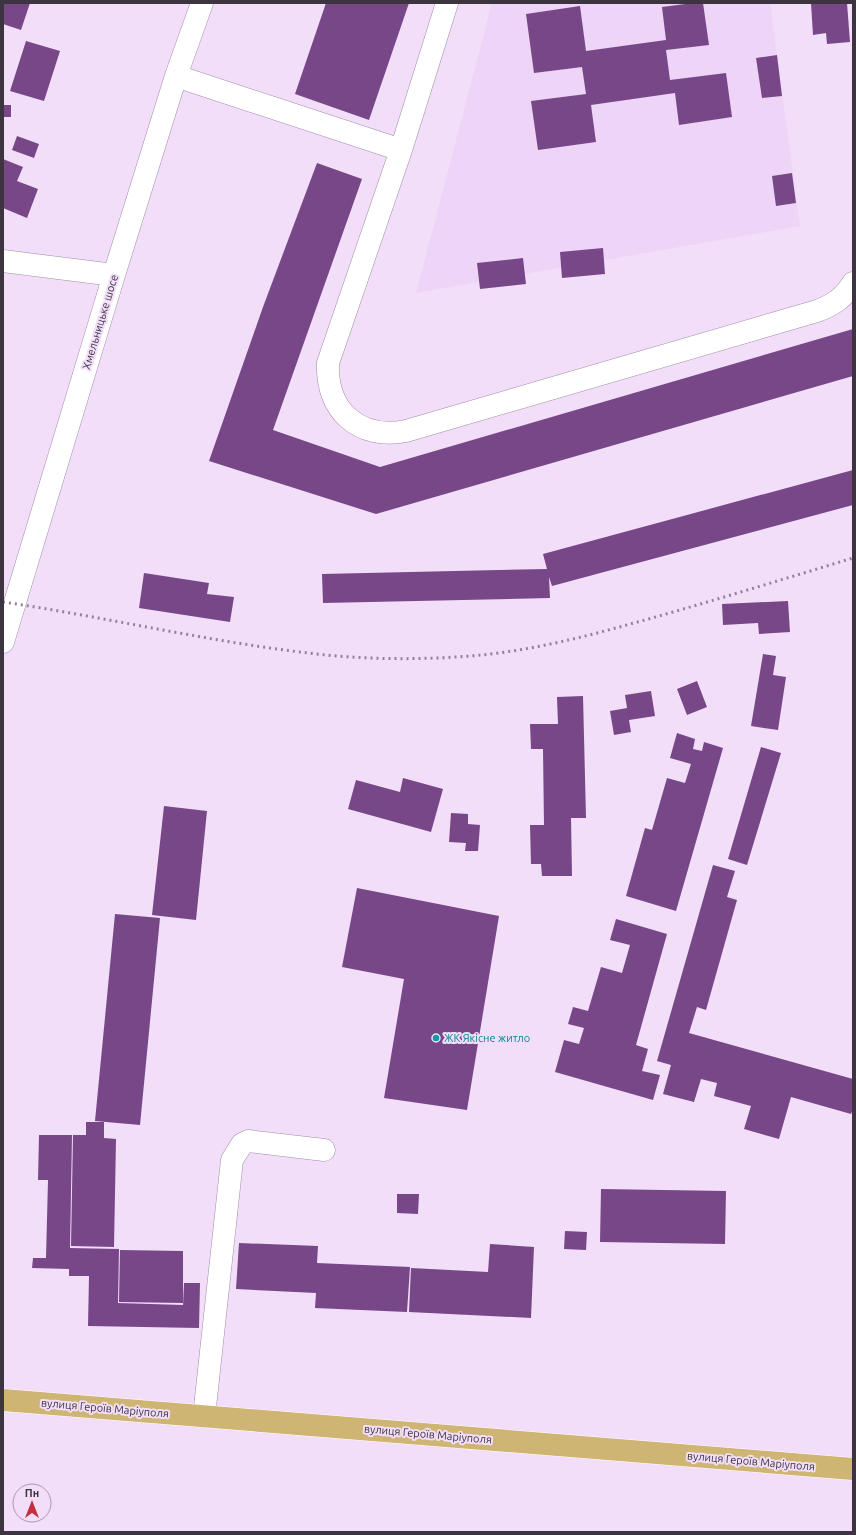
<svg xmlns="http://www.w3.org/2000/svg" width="856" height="1535" viewBox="0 0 856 1535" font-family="Ubuntu,sans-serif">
	<rect width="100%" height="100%" fill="#f2def9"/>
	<!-- built -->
	<path fill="#eed4f6" d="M492 3H770L800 226 416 293Z"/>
	<!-- building -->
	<path fill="#784788" d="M3 3H30L21 30 3 24Z
		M326 3H409L369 120 295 94Z
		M693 3H703L709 45 666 50 670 80 726 73 732 117 679 125 675 93 591 105 596 142 538 150 531 101 586 94 582 67 534 73 526 14 580 6 586 51 666 40 662 7Z
		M811 3H847L850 42 827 44 826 33 813 35Z
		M26 41 60 51 44 101 10 91Z
		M777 55 782 96 762 98 756 58Z
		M3 105H11V117H3Z
		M17 136 39 144 34 158 12 150Z
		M3 159 23 167 17 181 38 189 27 218 3 208Z
		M317 163 362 179 273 430 380 467 853 329V376L376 514 209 461 263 307Z
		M792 173 796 203 776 206 772 176Z
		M603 248 605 274 562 278 560 252Z
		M523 258 526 284 480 289 477 263Z
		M853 470V505L552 586 549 577 550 598 323 603 322 574 547 569 543 554Z
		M144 573 209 583 207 594 234 597 230 622 139 608Z
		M788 601 790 632 759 634 758 623 723 625 722 604Z
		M763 654 776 656 773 675 786 677 778 730 751 726Z
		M697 681 707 707 687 715 677 689Z
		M651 691 655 716 629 720 631 732 614 735 610 711 627 708 625 695Z
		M583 696 586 818H571L572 876H542L541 864H531L530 825H544L543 749H531L530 724H558L557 697Z
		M677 733 695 739 693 749 702 751 704 742 723 748 676 911 626 896 645 828 652 830 667 778 685 783 691 764 670 758Z
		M761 747 781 753 747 865 728 859Z
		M403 778 443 789 431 832 348 809 356 780 400 792Z
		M164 806 207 811 196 920 152 915Z
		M451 813 468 814V824L480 825 478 851H465L466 843 449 842Z
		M713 865 735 871 727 897 737 900 706 1010 697 1007 689 1033 853 1079V1109L851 1114 791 1097 779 1139 744 1129 751 1106 714 1096 717 1083 701 1079 694 1102 663 1094 671 1065 657 1061Z
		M357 888 499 916 467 1110 384 1098 404 979 342 967Z
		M115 914 160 918 140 1125 95 1121Z
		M616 919 667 934 636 1045 648 1049 642 1071 660 1075 653 1100 555 1072 564 1040 579 1044 584 1028 568 1024 573 1007 588 1011 601 967 622 973 630 945 610 940Z
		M86 1122H104V1138L116 1139 114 1247 71 1246 73 1135H86Z
		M39 1135H72L70 1248 119 1249 118 1303 183 1305V1306L184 1283H200L199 1328 88 1326 89 1276H69V1269L32 1268 33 1258H46L48 1180H38Z
		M601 1189 726 1191 725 1244 600 1242Z
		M397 1194H419L418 1214 397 1213Z
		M565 1231 587 1232 586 1250 564 1249Z
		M239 1243 318 1246 317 1263 410 1267 407 1312 315 1308 316 1293 236 1289Z
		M490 1244 534 1247 531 1318 409 1312 411 1268 488 1272Z
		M120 1250 183 1251V1303L119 1302Z"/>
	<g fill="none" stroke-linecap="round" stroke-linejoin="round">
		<defs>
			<path id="minor" d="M176 76 401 150 328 363C326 411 359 440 406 431L817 311C833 305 844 298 853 283
				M401 150 447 3
				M3 261 114 275
				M3 642 114 275 176 76 202 3
				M204 1416 232 1160 242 1144 248 1141 324 1150"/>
			<path id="major" d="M3 1400 853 1469"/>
		</defs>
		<!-- minor casing -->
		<use href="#minor" stroke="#9f8ca5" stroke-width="23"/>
		<!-- major casing -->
		<use href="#major" stroke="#fff" stroke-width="23"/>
		<!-- minor -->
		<use href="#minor" stroke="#fff" stroke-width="22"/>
		<!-- major -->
		<use href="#major" stroke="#cfb573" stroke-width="22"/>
		<!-- rail -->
		<path stroke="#918395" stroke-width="3" stroke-dasharray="2 4" stroke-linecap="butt" d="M3 602C105 617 206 641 308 653 357 659 407 660 456 657 513 654 569 641 623 626 700 605 777 581 853 558"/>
	</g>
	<!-- markers -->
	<circle fill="#0f9aa8" stroke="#f2def9" stroke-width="1.5" cx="436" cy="1038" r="4"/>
	<g text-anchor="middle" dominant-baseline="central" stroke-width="4" stroke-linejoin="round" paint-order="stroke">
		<!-- street labels -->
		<g font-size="11" fill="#3c343e" stroke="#f2def9">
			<text transform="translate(100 322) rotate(-73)">Хмельницьке шосе</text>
			<text transform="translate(105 1408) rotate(5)">вулиця Героїв Маріуполя</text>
			<text transform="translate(428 1434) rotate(5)">вулиця Героїв Маріуполя</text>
			<text transform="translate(751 1461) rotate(5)">вулиця Героїв Маріуполя</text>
		</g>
		<!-- culture labels -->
		<g font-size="11" fill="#0d838f" stroke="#f2def9" text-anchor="start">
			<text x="444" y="1038">ЖК Якісне житло</text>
		</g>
	</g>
	<!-- border -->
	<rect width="856" height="1535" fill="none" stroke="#3c343e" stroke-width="8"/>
	<!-- north arrow -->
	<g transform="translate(32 1503)"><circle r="19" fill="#f2def9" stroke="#a99aae"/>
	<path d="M0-3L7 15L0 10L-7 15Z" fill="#c0303e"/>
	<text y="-6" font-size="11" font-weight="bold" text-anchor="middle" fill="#3c343e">Пн</text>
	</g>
</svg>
